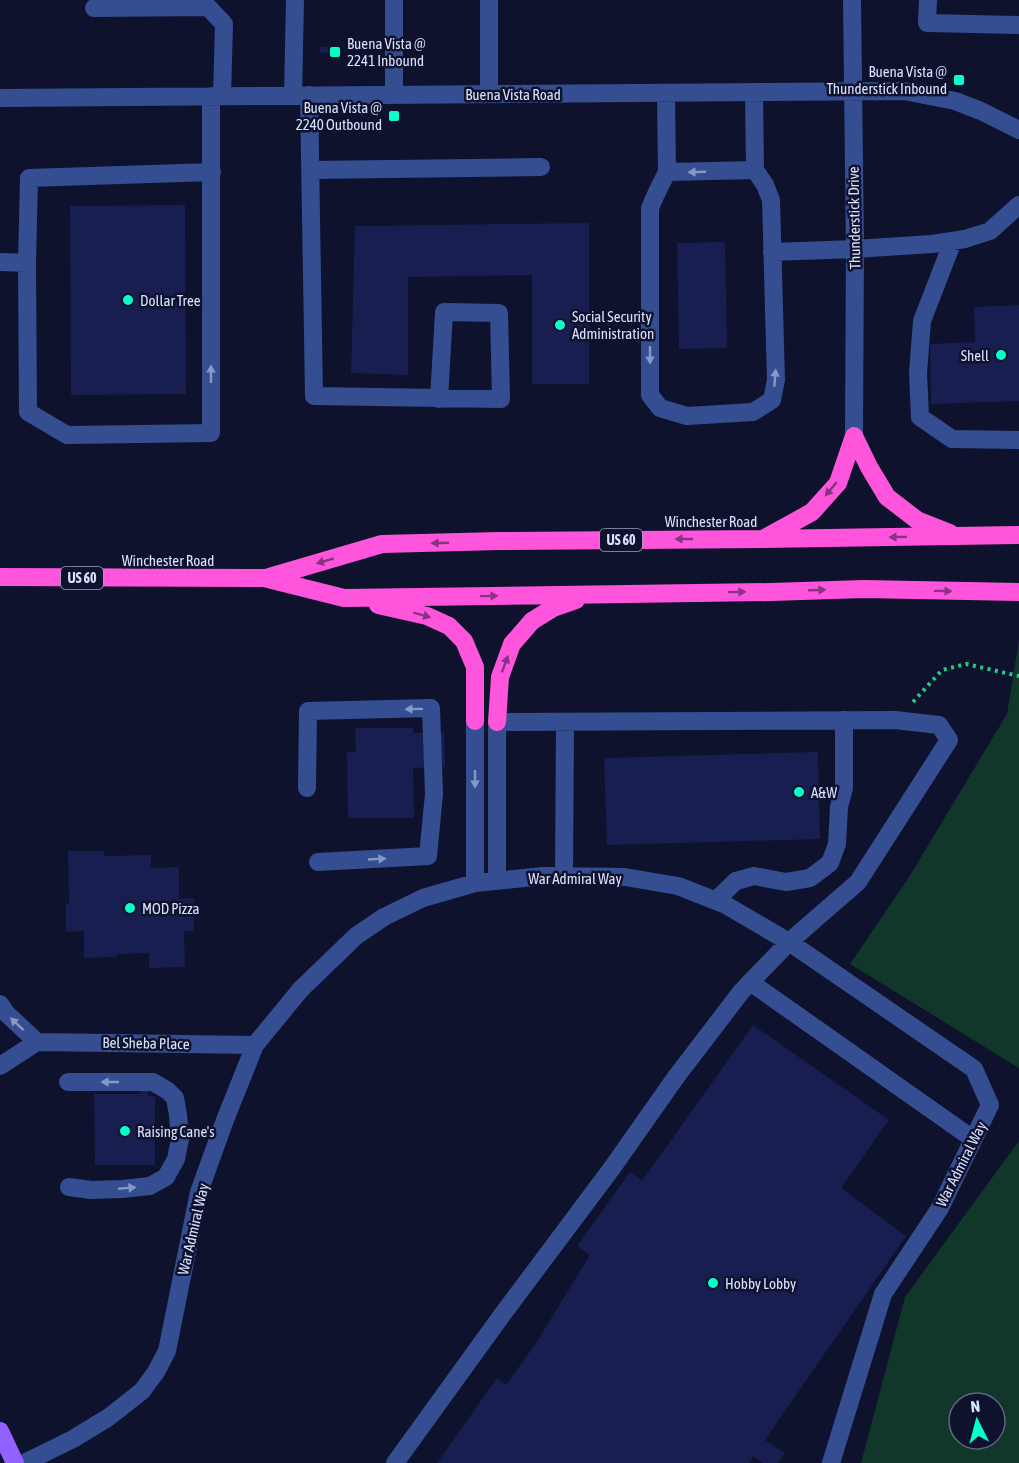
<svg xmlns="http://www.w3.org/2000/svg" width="1019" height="1463" viewBox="0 0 1019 1463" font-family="'Asap Condensed',sans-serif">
	<rect width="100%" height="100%" fill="#0e122d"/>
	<!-- green -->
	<path fill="#10372a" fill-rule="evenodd" d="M1019 640V1068L850 964 909 877 1007 714Z
		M1019 1141V1463H861L905 1297ZM959 1403H995V1439H959Z"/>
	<!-- building -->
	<path fill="#181e50" d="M333 46V52L320 53V47Z
		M185 205 186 394 71 395 70 206Z
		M589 223V384H532V275L408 277V375L351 373 355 226Z
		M725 242 727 348 679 349 677 243Z
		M1019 305V401L931 404 930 344 975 342 974 307Z
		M355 728H413V733L444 732 445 767 413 768 414 818H348L347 752H356Z
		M818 752 820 839 607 845 604 758Z
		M68 851H104V856L151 855V868L179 867V899L194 898V931H184L185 967 149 968V953L117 954V957L84 958V931L66 932V904H69Z
		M753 1025 889 1120 841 1188 906 1236 765 1440 785 1453 778 1463H763L753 1456 749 1463H437L497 1378 506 1385 536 1343 590 1255 577 1246 630 1172 642 1181Z
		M140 1091H148V1096H155V1165H95L94 1094H140Z"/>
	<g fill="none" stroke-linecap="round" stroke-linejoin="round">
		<!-- path -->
		<path stroke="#22cb8c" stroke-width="4" stroke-dasharray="3 4.5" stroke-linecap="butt" d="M913 702 942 670 966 664 1019 676"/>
		<!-- minor -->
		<path stroke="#344e91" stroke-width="18" d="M394 0V95
			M489 0V94
			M852 0 855 249 854 436
			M928 0 927 23 1019 25
			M94 8 208 7 224 24 222 96
			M754 92 755 170 765 185 771 200 776 380 772 400 753 412 687 416 660 408 650 395V208L657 192 667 172 755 170
			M666 93 667 172
			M309 95 314 396 501 399 499 313 444 312 439 399
			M293 96 295 0
			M0 98 904 91 955 101 981 111 1019 130
			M311 170 541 167
			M953 241 922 321 918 373 920 417 952 439 1019 440
			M772 252 855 249 932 244 965 239 990 231 1019 205
			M0 262 27 263 28 412 67 435 211 433V96
			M27 263 29 178 212 172
			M307 788 308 711 431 708 434 794 428 856 318 862
			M564 876 565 723
			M475 883V721
			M715 901 736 881 754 876 786 882 810 878 830 863 837 844 839 807 844 788V720
			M750 982 973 1139
			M0 1004 6 1013 37 1042
			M0 1066 37 1042 255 1045
			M68 1082H153L168 1091 175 1098 178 1115 180 1139 176 1159 166 1177 150 1186 122 1189 91 1190 69 1187
			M24 1463 73 1439 109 1417 142 1391 156 1372 167 1351 199 1192 225 1120 255 1045 301 989 356 936 384 917 423 898 475 883 544 876 625 877 678 886 724 904 789 942 974 1069 990 1105 940 1208 883 1294 831 1463
			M395 1463 502 1315 612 1168 676 1077 741 992 789 942 858 882 949 740 939 725 895 720 497 722V880"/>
		<!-- major -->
		<path stroke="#9261ff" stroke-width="18" d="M0 1431 15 1463"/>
		<!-- highway -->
		<path stroke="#ff55dc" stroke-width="18" d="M854 436 869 467 887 497 917 520 950 533
			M765 538 812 512 838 483 854 436
			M0 577 264 578 344 598 771 592 864 589 1019 592
			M266 578 382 544 499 541 763 539 1019 535
			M378 605 427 616 449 626 464 641 475 667V721
			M497 722 500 677 512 644 532 621 553 608 576 600"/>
	</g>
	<!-- one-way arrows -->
	<defs><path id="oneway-solid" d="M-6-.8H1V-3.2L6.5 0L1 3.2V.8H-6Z" transform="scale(1.5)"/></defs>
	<g fill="#8798c8">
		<use href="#oneway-solid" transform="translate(697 172) rotate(178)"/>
		<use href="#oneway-solid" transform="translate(650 355) rotate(90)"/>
		<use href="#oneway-solid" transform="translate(211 374) rotate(-90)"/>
		<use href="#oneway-solid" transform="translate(775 378) rotate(-85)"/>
		<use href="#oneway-solid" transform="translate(414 709) rotate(179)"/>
		<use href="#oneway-solid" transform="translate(475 779) rotate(90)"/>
		<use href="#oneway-solid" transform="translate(377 859) rotate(-3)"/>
		<use href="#oneway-solid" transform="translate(17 1024) rotate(-137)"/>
		<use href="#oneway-solid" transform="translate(110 1082) rotate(180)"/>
		<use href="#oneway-solid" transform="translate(127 1188) rotate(-5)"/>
	</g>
	<g fill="#863484">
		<use href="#oneway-solid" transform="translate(831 489) rotate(130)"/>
		<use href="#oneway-solid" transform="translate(898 537) rotate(179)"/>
		<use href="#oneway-solid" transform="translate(684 539) rotate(180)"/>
		<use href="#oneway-solid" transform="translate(440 543) rotate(178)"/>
		<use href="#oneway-solid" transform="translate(325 561) rotate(164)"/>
		<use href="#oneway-solid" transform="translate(817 590) rotate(-2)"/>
		<use href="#oneway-solid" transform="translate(943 591) rotate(1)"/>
		<use href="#oneway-solid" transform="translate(737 592) rotate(-1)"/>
		<use href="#oneway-solid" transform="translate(489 596) rotate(-1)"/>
		<use href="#oneway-solid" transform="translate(422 615) rotate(15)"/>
		<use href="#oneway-solid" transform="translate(505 664) rotate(-70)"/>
	</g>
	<!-- markers -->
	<g fill="#06ffca" stroke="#0e122d" stroke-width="2">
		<rect x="329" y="46" width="12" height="12" rx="3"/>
		<rect x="953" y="74" width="12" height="12" rx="3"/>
		<rect x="388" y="110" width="12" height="12" rx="3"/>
		<circle cx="128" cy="300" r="6"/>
		<circle cx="560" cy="325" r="6"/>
		<circle cx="1001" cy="355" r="6"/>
		<circle cx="799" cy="792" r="6"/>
		<circle cx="130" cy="908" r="6"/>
		<circle cx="125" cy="1131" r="6"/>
		<circle cx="713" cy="1283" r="6"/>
	</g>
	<g text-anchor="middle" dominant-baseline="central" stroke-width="5" stroke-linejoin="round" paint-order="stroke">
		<!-- shield labels -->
		<g fill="#0e122d" stroke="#9da3c0" stroke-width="1.5">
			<rect x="600" y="529" width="42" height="22" rx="4.5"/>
			<rect x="61" y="567" width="42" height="22" rx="4.5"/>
		</g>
		<g font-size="14" font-weight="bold" fill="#dae1ff">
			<text x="621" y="540">US 60</text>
			<text x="82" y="578">US 60</text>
		</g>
		<!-- poi labels -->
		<g font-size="15" fill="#dae1ff" stroke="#0e122d" text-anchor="start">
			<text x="347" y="43">Buena Vista @<tspan x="347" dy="17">2241 Inbound</tspan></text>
			<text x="947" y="71" text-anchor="end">Buena Vista @<tspan x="947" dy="17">Thunderstick Inbound</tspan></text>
			<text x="382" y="107" text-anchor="end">Buena Vista @<tspan x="382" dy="17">2240 Outbound</tspan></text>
			<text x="140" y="300">Dollar Tree</text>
			<text x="572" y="316">Social Security<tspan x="572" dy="17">Administration</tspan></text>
			<text x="989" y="355" text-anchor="end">Shell</text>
			<text x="811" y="792">A&amp;W</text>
			<text x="142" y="908">MOD Pizza</text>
			<text x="137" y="1131">Raising Cane's</text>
			<text x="725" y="1283">Hobby Lobby</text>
		</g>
		<!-- street labels -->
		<g font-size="15" fill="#dae1ff" stroke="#0e122d">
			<text x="513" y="94">Buena Vista Road</text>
			<text transform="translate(854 218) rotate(-91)">Thunderstick Drive</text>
			<text x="711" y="521">Winchester Road</text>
			<text x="168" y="560">Winchester Road</text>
			<text x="575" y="878">War Admiral Way</text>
			<text transform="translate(146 1043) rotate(1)">Bel Sheba Place</text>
			<text transform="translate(961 1164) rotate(-63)">War Admiral Way</text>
			<text transform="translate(193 1229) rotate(-77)">War Admiral Way</text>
		</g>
	</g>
	<!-- north arrow -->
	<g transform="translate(977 1421) rotate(354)"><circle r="28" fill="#0e122d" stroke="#606581" stroke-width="1.5"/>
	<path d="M0-4.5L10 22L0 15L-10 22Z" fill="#06ffca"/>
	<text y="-9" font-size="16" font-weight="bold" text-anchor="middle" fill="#dae1ff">N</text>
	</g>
</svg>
